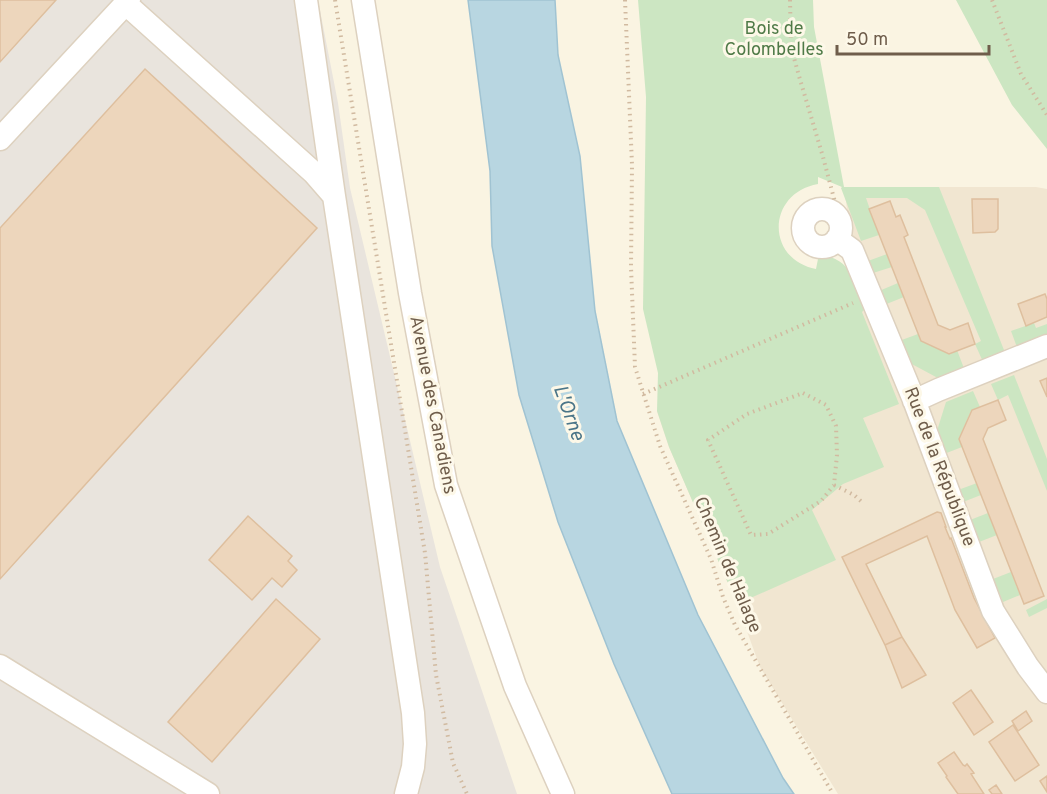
<svg xmlns="http://www.w3.org/2000/svg" width="1047" height="794" viewBox="0 0 1047 794" font-family="Overpass,sans-serif">
	<rect width="100%" height="100%" fill="#faf4e2"/>
	<!-- residential -->
	<path fill="#f1e6d1" d="M844 187H1036L1047 189V794H838L760 667 737 604 669 447 657 411 733 364 861 311Z"/>
	<!-- industrial -->
	<path fill="#e9e4dd" d="M0 0H318L338 103 350 188 440 567 517 794H0Z"/>
	<!-- green -->
	<path fill="#cce6c2" d="M638 0H813L814 27 844 187H939L1006 355 984 364 975 344 981 341 925 210 907 198H866L879 235 861 241 841 188 842 187 818 177V184C767 193 765 259 816 269L819 254C854 260 853 281 864 310L862 312 899 404 863 418 884 467 843 484 812 510 836 560 737 604 669 447 657 411 658 373 643 309 646 97Z
		M956 0H1047V149L1012 105Z
		M887 254 892 267 873 273 868 261Z
		M898 283 904 297 884 305 879 291Z
		M1034 323 1036 328 1047 324V339L1018 350 1011 331Z
		M918 334 921 341 949 354 957 350 965 371 938 382 936 377 908 362 899 341Z
		M1014 375 1047 459V491L1008 395 998 400 991 384Z
		M973 391 980 407 971 411 959 438 962 447 944 454 936 434 946 402Z
		M977 483 981 495 963 502 958 490Z
		M988 513 997 535 979 542 970 520Z
		M1011 572 1020 595 1003 602 993 579Z
		M1047 599V608L1029 617 1026 610Z"/>
	<!-- water -->
	<path fill="#b8d6e1" stroke="#a0c3d2" stroke-width="1.5" d="M468 0H555L558 55 580 156 595 311 617 421 698 615 783 778 794 794H672L614 664 558 522 519 395 492 246 490 171Z"/>
	<!-- building -->
	<path fill="#edd6bc" stroke="#debf9e" stroke-width="1.5" d="M0 0H56L0 62Z
		M145 69 317 228 0 579V228Z
		M972 199H998V229L995 232 973 233Z
		M890 201 896 217 900 215 908 235 904 237 938 325 950 330 968 323 975 344 949 354 921 341 869 209Z
		M1045 294 1047 299V317L1026 326 1018 304Z
		M1047 378V397L1040 381Z
		M998 400 1006 420 988 428 983 439 1044 596 1024 604 959 439 972 410Z
		M937 512 941 513 946 527H945L950 539 951 538 974 598 995 638 977 648 955 610 927 536 866 564 902 637 885 645 842 557Z
		M248 516 292 556 288 561 297 570 282 587 272 578 252 600 209 560Z
		M276 599 320 639 212 762 168 722Z
		M902 637 926 675 902 688 885 645Z
		M971 690 993 722 974 735 953 703Z
		M1026 711 1032 721 1018 731 1012 721Z
		M1013 725 1039 765 1015 781 989 742Z
		M954 752 963 765 965 766 967 764 974 773 971 774 984 794H958L946 777 947 776 938 763Z
		M1047 776V792L1040 781Z
		M996 785 1002 794H992L989 790Z"/>
	<g fill="none" stroke-linecap="round" stroke-linejoin="round">
		<defs>
			<path id="minor" d="M306 0 334 196
				M363 0 410 293 446 485 515 686 563 794
				M126 4 314 173 334 196 413 713 415 744 413 767 406 794
				M0 139 129 0
				M803 228a19 19 0 1 1 38 0a19 19 0 1 1-38 0Z
				M837 239 852 250 914 400 993 611 1028 667 1047 692
				M914 401 938 390 1047 346
				M0 666 208 794"/>
		</defs>
		<!-- minor casing -->
		<use href="#minor" stroke="#ddd1bf" stroke-width="25"/>
		<!-- path -->
		<path stroke="#d1baa0" stroke-width="4" stroke-dasharray="1.5 4.5" stroke-linecap="butt" d="M335 0 425 553 436 675 453 763 467 794
			M625 0 632 165 631 267 635 367 660 446 711 559 723 597 735 625 833 794
			M790 0 791 47 799 76 823 157 840 221
			M992 0 1021 74 1047 115
			M803 393 826 405 836 426 837 455 834 485 821 501 768 534 751 535 708 440 747 414Z
			M643 394 853 303
			M834 485 854 495 864 504"/>
		<!-- minor -->
		<use href="#minor" stroke="#fff" stroke-width="22"/>
	</g>
	<g text-anchor="middle" dominant-baseline="central" stroke-width="6" stroke-linejoin="round" paint-order="stroke">
		<!-- park labels -->
		<g font-size="18" fill="#4f7a47" stroke="#fdf8e8">
			<text x="774" y="29">Bois de<tspan x="774" dy="21">Colombelles</tspan></text>
		</g>
		<!-- street labels -->
		<g font-size="18" fill="#6f5d4b" stroke="#fdf8e8">
			<text transform="translate(432 405) rotate(79)">Avenue des Canadiens</text>
			<text transform="translate(939 467) rotate(69)">Rue de la République</text>
			<text transform="translate(727 565) rotate(67)">Chemin de Halage</text>
		</g>
		<!-- water labels -->
		<g font-size="20" font-style="italic" fill="#4a7588" stroke="#fdf8e8">
			<text transform="translate(568 413) rotate(70)">L'Orne</text>
		</g>
	</g>
	<!-- scale -->
	<path d="M837 45v9h152v-9" fill="none" stroke="#6f5d4b" stroke-width="3"/>
	<text x="846" y="45" font-size="18" fill="#6f5d4b" stroke="#fdf8e8" stroke-width="4.5" paint-order="stroke">50 m</text>
</svg>
